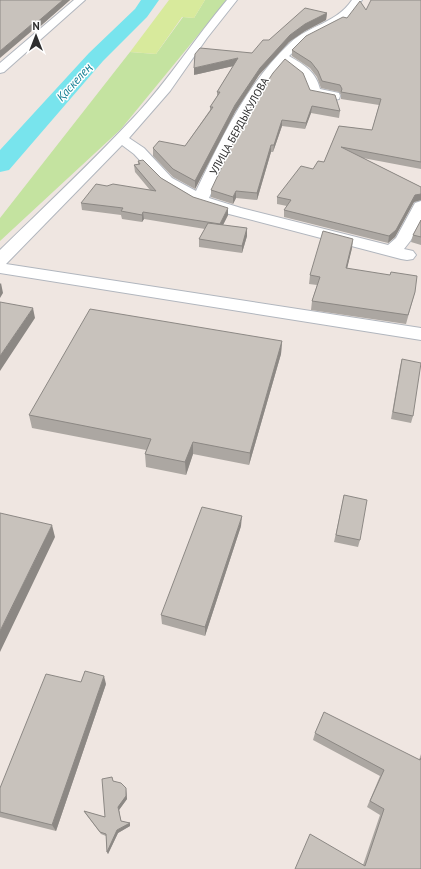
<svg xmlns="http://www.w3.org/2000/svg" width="421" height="869" viewBox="0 0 421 869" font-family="'PT Sans',sans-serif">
	<rect width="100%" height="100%" fill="#efe6e1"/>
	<!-- green -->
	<path fill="#c4e3a0" d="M205 0H226V1L121 129 0 241V218L130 52 156 54 183 17 194 18Z"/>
	<!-- pitch -->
	<path fill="#d8ea9c" d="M169 0H205L194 18 182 17 156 54 130 52Z"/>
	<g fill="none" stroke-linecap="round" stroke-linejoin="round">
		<!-- river -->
		<path fill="#78e4ed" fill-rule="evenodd" d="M141 0H159L147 17 103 61 9 170 0 172V150L89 53 135 9Z"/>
		<defs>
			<path id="minor" d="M74 0H85L4 72 0 73V63Z
				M227 0H237L207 38 170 91 129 138 144 148 172 178 196 191C221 139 247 83 290 43 309 25 337 23 352 0H362L349 17 336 26 305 41 289 56C305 65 316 72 320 89L339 93 340 96 339 99 334 100 310 95 304 78 284 63C250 101 230 151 209 198L241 208 388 245 396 238 415 203 421 201V221L411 240 404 249 413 251 416 255 413 259 407 260 401 259 229 214 194 203 162 184 134 154 122 145 6 264 421 328V340L0 273V250C45 206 91 163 134 117 168 81 195 38 227 0Z"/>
		</defs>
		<!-- minor casing -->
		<use href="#minor" stroke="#b1b6be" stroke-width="2"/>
		<!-- minor -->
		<use href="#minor" fill="#fff" fill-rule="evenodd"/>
	</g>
	<!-- wall -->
	<path fill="#aca7a2" d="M0 0H70L36 30H33Z
		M421 0V169L363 158 421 187V200L414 202 395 237 388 243 284 217V210L287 206 277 204V197L313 169 324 162 339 126 372 130 379 105 341 99V95L339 92 321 88 317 77 310 68 292 56V50L347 18 366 10Z
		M327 13 326 20 305 31 289 42 259 75 235 112 195 189 173 177 153 156V148L185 146 210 110V107L217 96V92L233 66 194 75 252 53 269 40Z
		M310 90 340 111 339 118 311 113 305 129 282 126 273 152H271L257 200 236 198 233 204 211 197V190Z
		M138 161 161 178 193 197 228 215 223 225 247 228V236L242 253 199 247V239L205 229 144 219 142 222 122 219 121 215 82 210 81 203 107 186 150 190 135 172 134 165 138 164Z
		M421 220V245L411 242 413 235Z
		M352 248 347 268 415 292 406 324 311 310 312 301 317 285 309 284 310 275Z
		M282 341 281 354 249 465 193 454 186 475 146 467 145 454 146 450 32 428 29 415Z
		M402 359 413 416 411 423 391 419 400 367Z
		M344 495 360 540 358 547 334 542Z
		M241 526 205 636 162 624 161 615Z
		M106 684 56 831 0 817V788Z
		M315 733 419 760 421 754V869H295L363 865 380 815 367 807 380 776 313 740Z
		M113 781 126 791 127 799 119 810 121 821 130 823V826L118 833 108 854 107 852 106 836 101 834 85 813 84 811 105 817Z"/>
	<!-- shaded-wall -->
	<path fill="#8c8884" d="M63 0H70L36 30 35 24Z
		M327 13 326 20 305 31 289 42 259 75 235 112 195 189V181L235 105 260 68 290 35 305 24Z
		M32 24 33 30 0 58V51Z
		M238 58V65L194 75V68Z
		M312 106 311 113 305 129 306 123Z
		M282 120V126L273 152 274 145Z
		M271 145V152L257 200V193Z
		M236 191V198L233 204V197Z
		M421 194V200L414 202 395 237 388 243 389 236 415 195Z
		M228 208V215L220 231V224Z
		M143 212 144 219 142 222V215Z
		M247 228V236L242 253V246Z
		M353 239 352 248 345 277 346 268Z
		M1 283 3 293 0 298V284Z
		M33 308 35 318 0 371V356Z
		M282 341 281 354 249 465 250 453Z
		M193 442V454L186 475 185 462Z
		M242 516 241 526 205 636V627Z
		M52 525 55 537 0 652V631Z
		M104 676 106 684 56 831 52 825Z
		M126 788 127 799 119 810 121 823 118 807Z
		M130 823V826L118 833 108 854 107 852 117 830Z"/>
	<!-- building -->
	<path fill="#c8c2bc" stroke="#8c8884" d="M0 0H63L35 24H32L0 51Z
		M371 0H421V162L341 147 421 187V194L415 195 396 230 389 236 284 210 291 200 277 197 301 166 313 169 318 161 324 162 339 126 372 130 381 99 341 92 342 89 340 85 322 81 318 71 311 62 292 50 306 36 343 17 347 18 360 1 366 10Z
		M305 8 327 13 305 24 290 35 260 68 235 105 195 181 173 169 153 148 159 141 185 146 213 107H210L220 92H217L238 58 194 68 195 54 200 48 252 53 263 40H269Z
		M285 59 303 73 310 90 335 95 340 111 312 106 306 123 282 120 274 145H271L257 193 236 191 233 197 211 190 235 139 252 105 273 73Z
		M143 160 161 178 193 197 228 208 220 224 143 212 142 215 121 211 123 208 81 203 96 184 107 186 113 184 156 191 134 165 140 164 138 161Z
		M421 220V237L413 235Z
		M208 223 247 228 242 246 199 239Z
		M323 231 353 239 346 268 390 275 391 272 417 276 415 292 408 315 312 301 320 277 310 275Z
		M0 302 33 308 0 356Z
		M90 309 282 341 250 453 193 442 185 462 145 454 151 439 29 415Z
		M402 359 421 363 413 416 393 412Z
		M344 495 367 500 360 540 336 535Z
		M202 507 242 516 205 627 161 615Z
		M0 513 52 525 0 631Z
		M85 671 104 676 52 825 0 812V788L46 674 81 682Z
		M324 712 420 760 421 758V869H295L310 834 365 866 384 809 370 801 384 770 315 733Z
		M112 777 113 781 121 783 126 788V796L118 807 121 821 130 823 117 830 107 852 106 834 100 832 84 811 105 817 102 779Z"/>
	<g text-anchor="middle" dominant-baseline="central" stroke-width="3" stroke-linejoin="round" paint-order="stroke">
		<!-- far-street labels -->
		<g font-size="11" fill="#2e2e2e" stroke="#fff">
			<text transform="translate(239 126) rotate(-61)">УЛИЦА БЕРДЫКУЛОВА</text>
		</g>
		<!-- far-water labels -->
		<g font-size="12" font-style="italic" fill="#117d91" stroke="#fff">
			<text transform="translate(74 82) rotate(-48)">Қаскелең</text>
		</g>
	</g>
	<!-- north arrow -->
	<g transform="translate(36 36)" stroke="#ffffff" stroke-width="3" paint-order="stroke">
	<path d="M0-3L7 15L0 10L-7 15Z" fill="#2e2e2e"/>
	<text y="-6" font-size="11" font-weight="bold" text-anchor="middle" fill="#2e2e2e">N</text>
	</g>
</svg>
